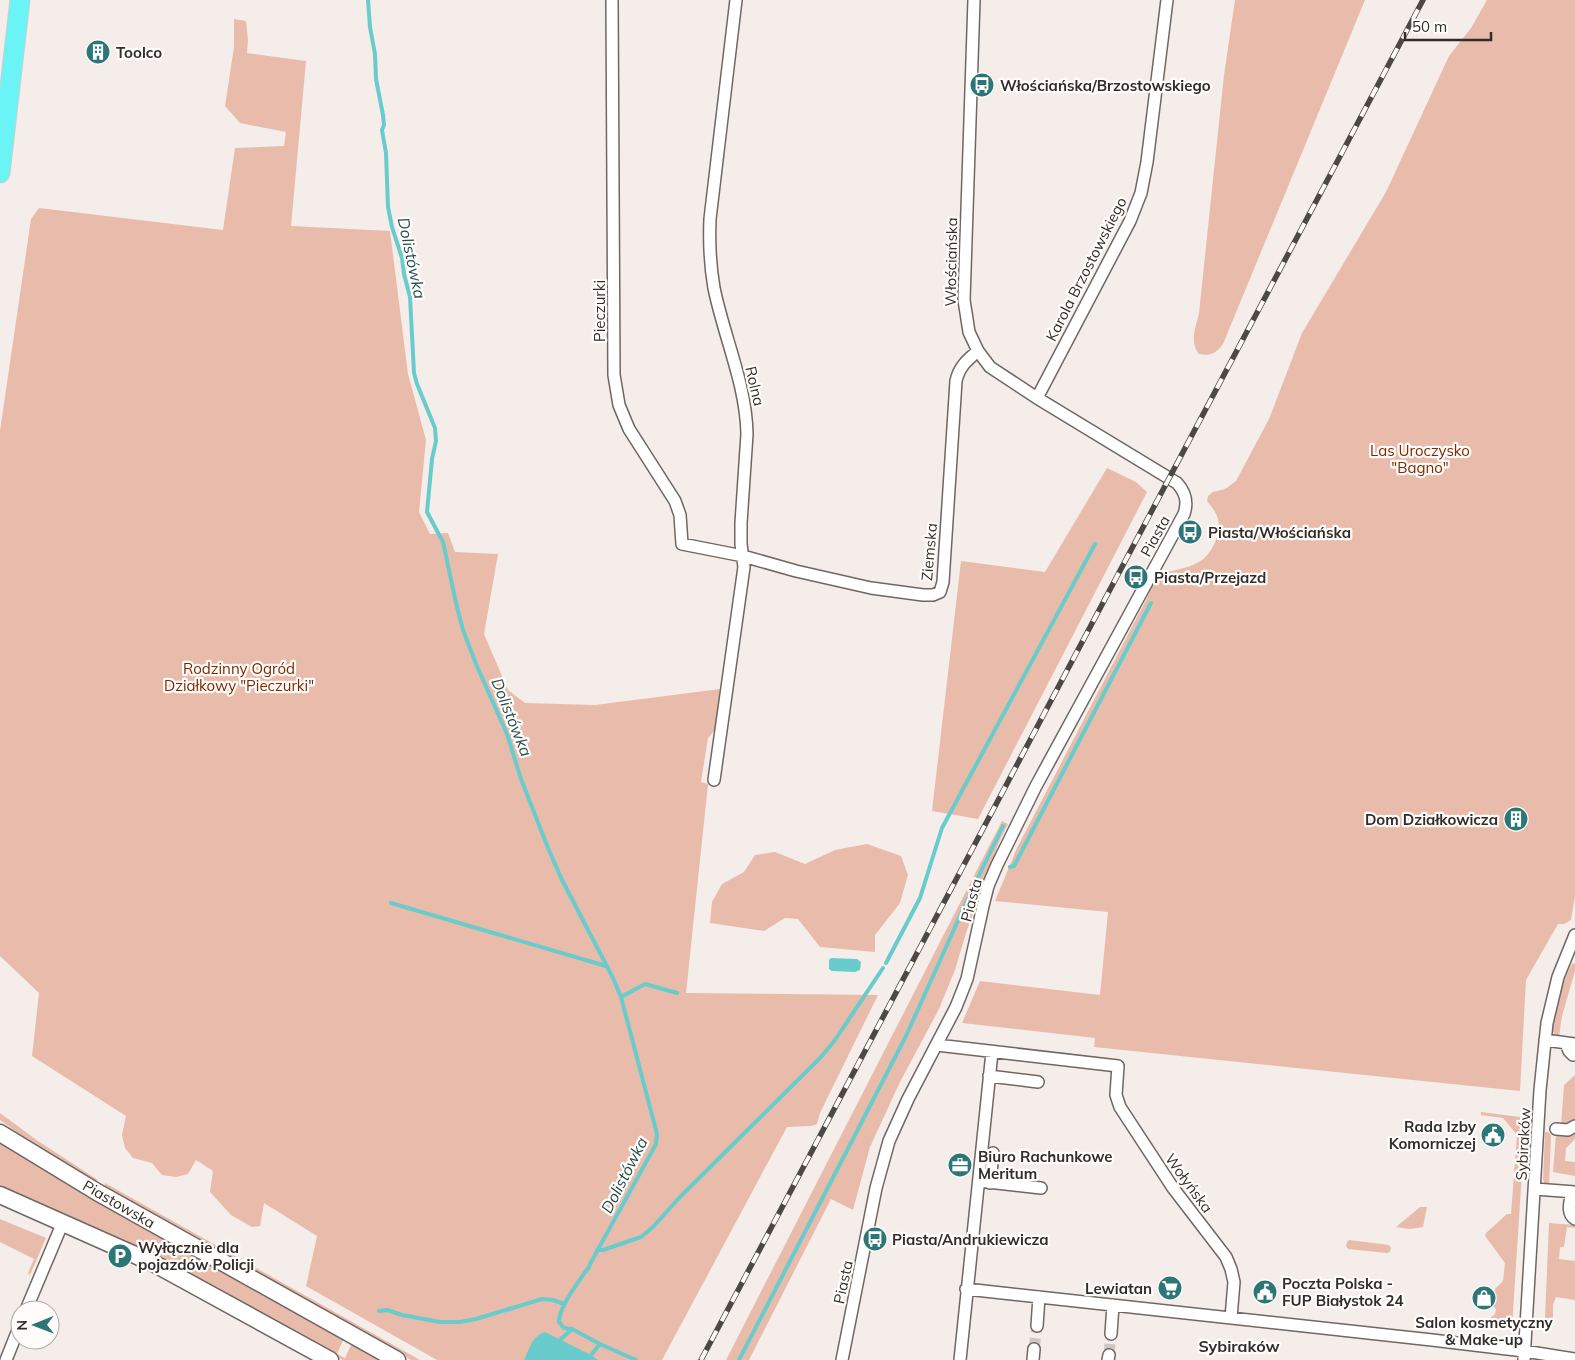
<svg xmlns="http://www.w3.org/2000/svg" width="1575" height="1360" viewBox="0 0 1575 1360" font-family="Mulish,sans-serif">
	<rect width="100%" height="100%" fill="#f5edea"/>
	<!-- green -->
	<path fill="#e9bbaa" d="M1235 0H1365L1223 344C1215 354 1212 356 1199 354 1189 342 1196 327 1199 313L1224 75Z
		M1487 0H1575V897L1571 920 1564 924H1558L1526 980 1520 1091 1094 1047 1095 1038 962 1023 980 981 1100 995 1108 912 995 901 1017 848 1147 598 1157 574C1171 571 1186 569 1199 562 1213 554 1224 529 1216 514 1214 509 1210 505 1207 501L1208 496 1213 492 1225 489 1236 481 1269 419 1302 333 1386 192 1449 56 1471 28Z
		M234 19 246 21 248 40 247 53 306 61 291 226 390 231 408 374 426 440 419 512 430 534 448 533 455 552 498 554 484 634 508 690 525 703 595 705 720 689 715 730 708 738 701 782 708 784 686 993 878 995 820 1113 817 1124 811 1126 787 1127 662 1360H437L306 1286 317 1236 264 1203 260 1226 252 1227 231 1215 210 1192 213 1171 196 1160 188 1174 176 1177 162 1175 152 1163 133 1158 125 1148 122 1135 126 1116 32 1056 39 993 0 956V431L31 219 39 208 223 230 235 148 284 146 286 132 240 123 225 106 234 47Z
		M1107 468 1136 482 1147 492 978 819 932 811 961 561 1045 572Z
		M1002 821 1008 824 999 842 966 933 955 970 939 1009 900 1082 870 1147 853 1210 831 1199 749 1360H726Z
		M867 844 901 856 908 875 900 903 875 935V952L820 947 798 919 785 918 764 931 710 923 712 902 722 884 744 872 755 855 775 852 805 864 835 850Z
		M1573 963 1575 964V971L1562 1016 1559 1037C1555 1035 1555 1035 1553 1031 1550 1022 1566 970 1573 963Z
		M1575 1075V1122L1566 1127 1561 1126 1564 1085Z
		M1481 1112 1520 1117 1525 1126 1512 1327 1508 1329 1489 1327V1319L1495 1314 1496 1309 1493 1306 1495 1289 1503 1281 1505 1263 1485 1236 1486 1233 1507 1214H1511L1517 1135 1503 1118 1481 1115Z
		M0 1113 38 1141 98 1180 92 1181 35 1146 0 1120Z
		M1575 1126V1139L1566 1148 1565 1161 1575 1162V1176L1553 1172 1556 1133Z
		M1545 1132H1548L1551 1135 1549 1186 1545 1185 1543 1179Z
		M0 1143 30 1158 344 1338 337 1354 345 1358 352 1343 383 1360H343L211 1286 0 1187Z
		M105 1183 420 1360H411L105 1189Z
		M1420 1207H1427L1423 1227 1410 1229 1396 1227Z
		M0 1219 46 1238 30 1275 28 1273 34 1259 0 1242Z
		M1549 1223 1575 1225V1228L1567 1227 1564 1247H1560L1559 1259 1575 1261V1300L1556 1297 1553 1305V1318H1545Z
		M1349 1240 1389 1245 1391 1248 1390 1252 1387 1253 1348 1249 1346 1246 1347 1242Z"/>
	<!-- water -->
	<path fill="#68cccd" d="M831 958 857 959 861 962 860 970 855 972 832 971 829 969V960Z
		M545 1332 591 1355 598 1360H524C530 1348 532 1336 545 1332Z"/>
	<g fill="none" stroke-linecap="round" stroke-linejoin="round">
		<!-- stream -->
		<path stroke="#68cccd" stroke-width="4" d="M368 0 370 27 375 54 376 79 383 115 384 125 382 130 386 153 388 207 392 227 402 258 404 274 410 297 414 373 417 384 435 428 436 441 432 459 427 512 443 542 456 603 463 630 476 664 507 734 521 779 548 848 562 880 613 978 621 997 657 1134 656 1144 590 1264 589 1267C580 1279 558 1308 559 1322L564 1328 572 1329 600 1344 636 1360
			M1010 867 1014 866 1151 603
			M391 903 606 966
			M886 963 920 898 942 828 1095 544
			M621 997 645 984 677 993
			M597 1250H603L641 1237 653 1227 679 1198 820 1058 835 1040 883 968
			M379 1311 387 1310 402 1315 440 1322H460L476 1319 542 1299 553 1300 564 1304
			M561 1339 572 1329
			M591 1355 600 1344
			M739 1360 906 1036 969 896 1003 826"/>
		<!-- minor-tunnel -->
		<path stroke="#cec7c4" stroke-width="11" stroke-dasharray="11 5.5" stroke-linecap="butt" d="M1034 1349 1037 1326
			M1109 1355 1111 1334"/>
		<defs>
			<path id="minor" d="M612 0 614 375 619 405 629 429 675 501 680 515 682 544 743 556 796 571 871 588 923 595H933L940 592 943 582 956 381C959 367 967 360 978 351
				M1037 398 1130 221 1141 193 1147 162 1167 0
				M714 780 744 567 741 544V523L747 434C746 384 724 337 714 288 710 265 709 243 710 219L736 0
				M1545 1040 1575 1044
				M1566 1043 1569 1051 1573 1055
				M937 1045 1118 1066 1116 1095 1120 1107 1173 1188 1226 1257 1231 1269 1234 1282 1231 1318
				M989 1076 1038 1082
				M1556 1129 1568 1130 1575 1126
				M979 1181 1041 1188
				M990 1183 993 1153
				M1535 1189 1575 1192
				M1572 1192C1570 1202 1566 1213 1575 1219
				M966 1289 1432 1340 1524 1351 1575 1359
				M26 1310 63 1222
				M1037 1326 1039 1297
				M1111 1334 1113 1305
				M6 1360 20 1325
				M842 1360 876 1188 889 1141 908 1099 956 1007 967 979 983 906 988 886 997 865 1036 786 1184 514C1188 502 1186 493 1177 483L1037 398 990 367 978 351 969 332 964 300 974 0
				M960 1360 992 1052
				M1033 1360 1034 1349
				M1108 1360 1109 1355
				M1524 1360 1540 1090 1547 1023 1558 977 1575 935"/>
			<path id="secondary" d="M0 1133 97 1192 397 1360
				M0 1195 153 1263 330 1360"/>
			<path id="trunk" d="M0 173 20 0"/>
		</defs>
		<!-- minor casing -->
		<use href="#minor" stroke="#6e6765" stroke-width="14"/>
		<!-- secondary casing -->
		<use href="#secondary" stroke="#6e6765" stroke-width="19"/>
		<!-- trunk casing -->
		<use href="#trunk" stroke="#cdcdcc" stroke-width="21"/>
		<!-- minor -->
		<use href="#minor" stroke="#fff" stroke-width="11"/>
		<!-- secondary -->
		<use href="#secondary" stroke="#fff" stroke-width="16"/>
		<!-- trunk -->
		<use href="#trunk" stroke="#6bf4f6" stroke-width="19"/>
		<defs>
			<path id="rail" d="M701 1360 1423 0"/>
		</defs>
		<!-- rail casing -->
		<use href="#rail" stroke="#4b4846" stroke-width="5.5"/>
		<!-- rail -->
		<use href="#rail" stroke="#fffcfa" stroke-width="4" stroke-dasharray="11" stroke-linecap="butt"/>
	</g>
	<!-- icons -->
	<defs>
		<symbol id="building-disc" viewBox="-11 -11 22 22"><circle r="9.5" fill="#2c7677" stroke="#fffcfa"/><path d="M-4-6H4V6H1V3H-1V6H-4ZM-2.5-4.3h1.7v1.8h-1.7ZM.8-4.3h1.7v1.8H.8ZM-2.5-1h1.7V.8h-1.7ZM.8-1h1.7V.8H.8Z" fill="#fff"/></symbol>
		<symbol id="bus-disc" viewBox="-11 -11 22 22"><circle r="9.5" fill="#2c7677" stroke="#fffcfa"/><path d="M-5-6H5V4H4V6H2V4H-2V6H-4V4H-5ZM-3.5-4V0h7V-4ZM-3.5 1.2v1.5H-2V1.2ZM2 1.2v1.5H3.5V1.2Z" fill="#fff"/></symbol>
		<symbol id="civic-disc" viewBox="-11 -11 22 22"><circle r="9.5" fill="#2c7677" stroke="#fffcfa"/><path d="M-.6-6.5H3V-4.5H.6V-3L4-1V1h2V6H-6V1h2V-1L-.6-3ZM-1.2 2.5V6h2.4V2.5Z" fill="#fff"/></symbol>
		<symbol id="office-disc" viewBox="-11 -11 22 22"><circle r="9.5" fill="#2c7677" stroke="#fffcfa"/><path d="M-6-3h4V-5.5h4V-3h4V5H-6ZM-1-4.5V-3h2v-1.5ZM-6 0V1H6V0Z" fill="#fff"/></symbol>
		<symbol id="parking-disc" viewBox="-11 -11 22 22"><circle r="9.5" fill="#2c7677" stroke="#fffcfa"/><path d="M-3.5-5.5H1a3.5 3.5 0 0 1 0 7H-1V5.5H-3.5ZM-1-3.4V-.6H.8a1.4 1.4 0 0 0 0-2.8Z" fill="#fff"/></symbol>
		<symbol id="supermarket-disc" viewBox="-11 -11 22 22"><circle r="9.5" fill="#2c7677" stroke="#fffcfa"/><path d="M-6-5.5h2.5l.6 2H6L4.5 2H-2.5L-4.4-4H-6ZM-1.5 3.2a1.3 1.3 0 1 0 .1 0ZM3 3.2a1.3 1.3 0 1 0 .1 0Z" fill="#fff"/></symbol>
		<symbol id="shop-disc" viewBox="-11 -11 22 22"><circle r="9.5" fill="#2c7677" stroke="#fffcfa"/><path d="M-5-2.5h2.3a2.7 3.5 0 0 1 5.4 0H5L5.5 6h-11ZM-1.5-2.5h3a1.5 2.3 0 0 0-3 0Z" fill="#fff"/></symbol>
	</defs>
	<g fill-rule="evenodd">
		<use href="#building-disc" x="84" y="38" width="28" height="28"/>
		<use href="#bus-disc" x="968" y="71" width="28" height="28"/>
		<use href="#bus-disc" x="1176" y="518" width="28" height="28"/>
		<use href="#bus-disc" x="1122" y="563" width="28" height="28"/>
		<use href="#building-disc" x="1502" y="805" width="28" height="28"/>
		<use href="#civic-disc" x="1479" y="1121" width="28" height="28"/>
		<use href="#office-disc" x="946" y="1151" width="28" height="28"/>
		<use href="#bus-disc" x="861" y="1225" width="28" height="28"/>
		<use href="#parking-disc" x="106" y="1242" width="28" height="28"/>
		<use href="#supermarket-disc" x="1156" y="1274" width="28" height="28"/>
		<use href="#civic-disc" x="1251" y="1278" width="28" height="28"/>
		<use href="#shop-disc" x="1470" y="1284" width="28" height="28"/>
	</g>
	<g text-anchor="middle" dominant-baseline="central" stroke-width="4.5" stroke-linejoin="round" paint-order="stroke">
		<!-- poi labels -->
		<g font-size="15" font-weight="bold" fill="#302e2c" stroke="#fffcfa" text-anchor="start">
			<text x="116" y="52">Toolco</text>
			<text x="1000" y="85">Włościańska/Brzostowskiego</text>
			<text x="1208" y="532">Piasta/Włościańska</text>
			<text x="1154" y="577">Piasta/Przejazd</text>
			<text x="1498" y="819" text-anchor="end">Dom Działkowicza</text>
			<text x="1476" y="1126" text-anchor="end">Rada Izby<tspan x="1476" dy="17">Komorniczej</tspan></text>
			<text x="978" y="1156">Biuro Rachunkowe<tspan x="978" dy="17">Meritum</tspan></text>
			<text x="892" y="1239">Piasta/Andrukiewicza</text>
			<text x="138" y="1247">Wyłącznie dla<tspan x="138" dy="17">pojazdów Policji</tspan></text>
			<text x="1282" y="1283">Poczta Polska -<tspan x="1282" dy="17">FUP Białystok 24</tspan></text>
			<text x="1152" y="1288" text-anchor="end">Lewiatan</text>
			<text x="1484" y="1322" text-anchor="middle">Salon kosmetyczny<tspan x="1484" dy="17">&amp; Make-up</tspan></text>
		</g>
		<!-- street labels -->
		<g font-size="15" fill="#302e2c" stroke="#fffcfa">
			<text transform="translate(951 262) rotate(-89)">Włościańska</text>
			<text transform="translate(1086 269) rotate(-63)">Karola Brzostowskiego</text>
			<text transform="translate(599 311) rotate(-90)">Pieczurki</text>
			<text transform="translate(755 386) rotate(77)">Rolna</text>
			<text transform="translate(1155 536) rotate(-61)">Piasta</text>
			<text transform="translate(929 552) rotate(-85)">Ziemska</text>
			<text transform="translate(971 900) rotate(-75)">Piasta</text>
			<text transform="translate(1523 1144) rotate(-87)">Sybiraków</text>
			<text transform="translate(1189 1183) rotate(54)">Wołyńska</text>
			<text transform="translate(119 1204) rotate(30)">Piastowska</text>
			<text transform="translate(843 1282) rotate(-78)">Piasta</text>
		</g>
		<!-- park labels -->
		<g font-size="15" fill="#7c2900" stroke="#fffcfa">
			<text x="1420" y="450">Las Uroczysko<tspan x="1420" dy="17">"Bagno"</tspan></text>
			<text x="239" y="668">Rodzinny Ogród<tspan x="239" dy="17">Działkowy "Pieczurki"</tspan></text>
		</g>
		<!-- water labels -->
		<g font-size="16" font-style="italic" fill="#235050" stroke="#fffcfa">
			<text transform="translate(412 258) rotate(78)">Dolistówka</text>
			<text transform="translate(512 717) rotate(68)">Dolistówka</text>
			<text transform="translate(624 1175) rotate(-63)">Dolistówka</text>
		</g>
		<!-- neighbourhood labels -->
		<g font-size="16" font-weight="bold" fill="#302e2c" stroke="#fffcfa">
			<text x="1239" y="1346">Sybiraków</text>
		</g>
	</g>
	<!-- north arrow -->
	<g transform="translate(35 1325) rotate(269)"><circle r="24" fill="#fffcfa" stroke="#acaaa8"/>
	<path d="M0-4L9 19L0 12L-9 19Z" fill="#2c7677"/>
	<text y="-8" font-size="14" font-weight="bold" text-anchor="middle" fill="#302e2c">N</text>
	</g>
	<!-- scale -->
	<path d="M1405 32v8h86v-8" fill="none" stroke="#302e2c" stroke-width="2.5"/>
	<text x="1412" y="32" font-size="15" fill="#302e2c" stroke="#fffcfa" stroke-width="4" paint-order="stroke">50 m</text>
</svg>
